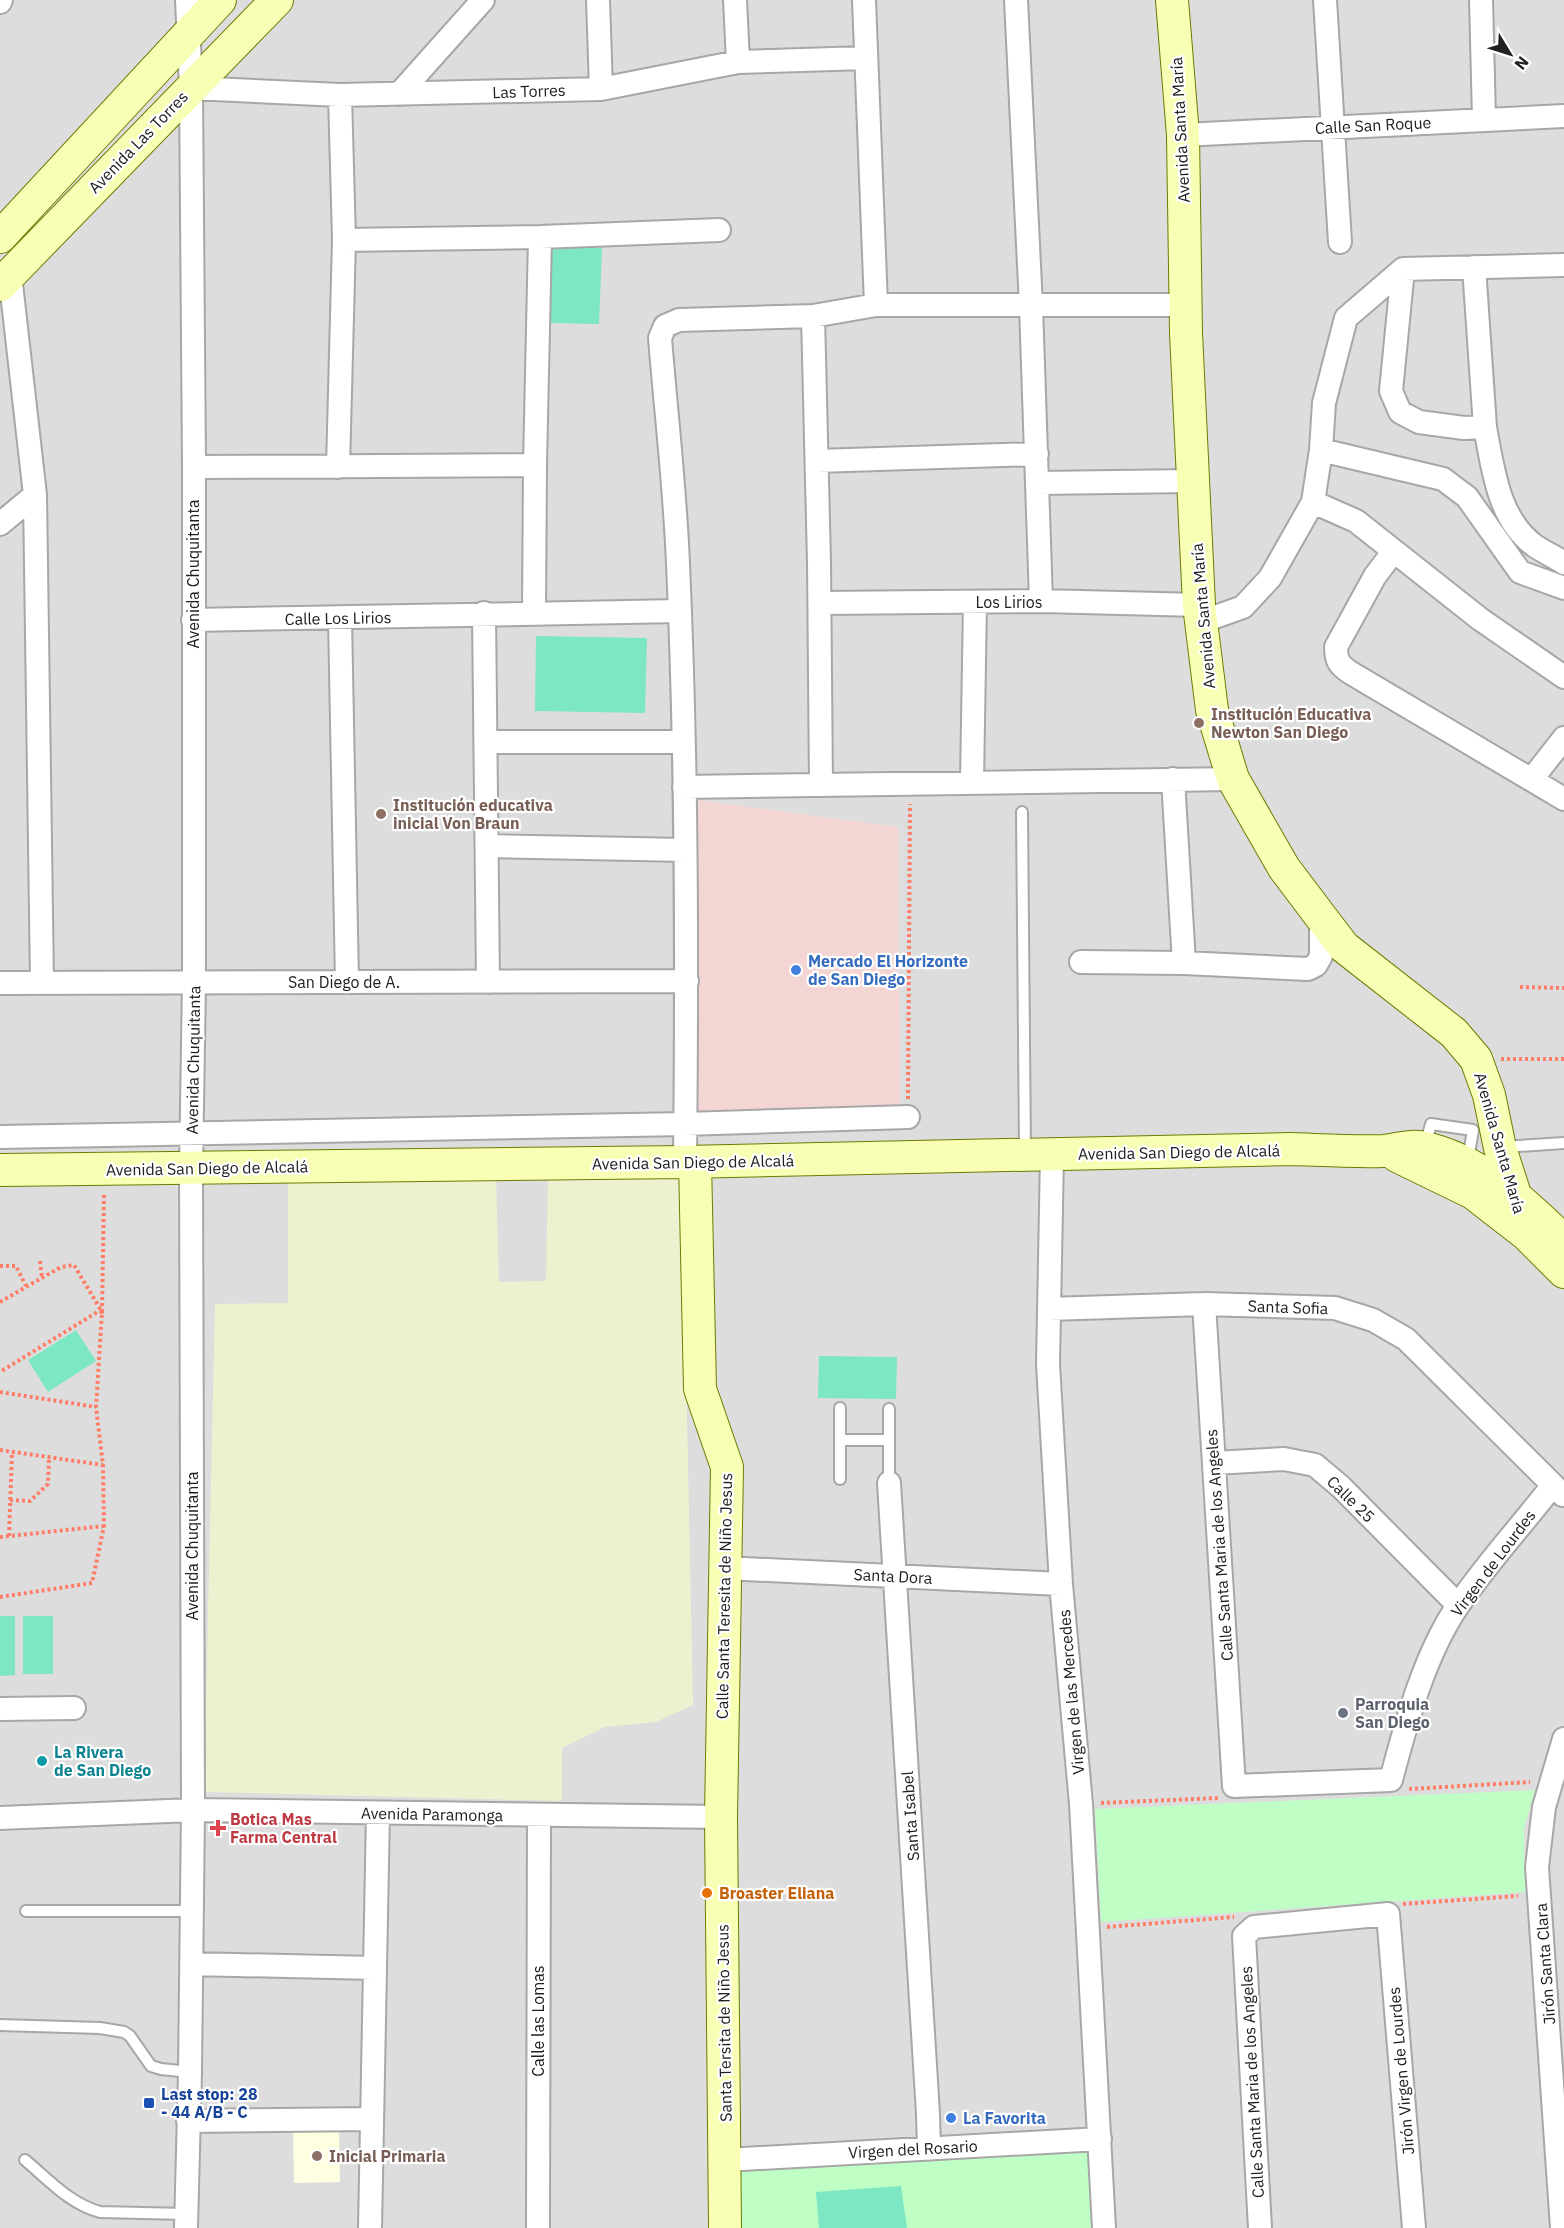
<svg xmlns="http://www.w3.org/2000/svg" width="1564" height="2228" viewBox="0 0 1564 2228" font-family="'IBM Plex Sans',sans-serif">
	<rect width="100%" height="100%" fill="#f1eee5"/>
	<!-- residential -->
	<path fill="#dedddd" d="M0 0H1564V2228H0Z"/>
	<!-- commercial -->
	<path fill="#f3d6d3" d="M689 799 898 827 900 1113 695 1115Z"/>
	<!-- education -->
	<path fill="#feffe0" d="M339 2128 340 2182 294 2183 293 2129Z"/>
	<!-- farmland -->
	<path fill="#eef1cf" d="M682 1174 693 1705 656 1722 605 1727 562 1748V1801L204 1792 215 1304 288 1303V1180L496 1177 499 1282 546 1281 548 1176Z"/>
	<!-- park -->
	<path fill="#bfffc6" d="M1535 1790 1524 1829 1525 1892 1101 1922 1095 1809Z
		M1093 2148 1096 2228H734V2168Z"/>
	<!-- pitch -->
	<path fill="#7ce7c2" d="M551 247 602 248 599 324 550 323Z
		M536 636 647 638 645 713 535 711Z
		M76 1330 96 1361 48 1392 28 1360Z
		M819 1356 897 1357 896 1399 818 1398Z
		M0 1616H15V1675L0 1676Z
		M23 1616H53V1674H23Z
		M901 2186 907 2228H819L816 2192Z"/>
	<g fill="none" stroke-linecap="round" stroke-linejoin="round">
		<defs>
			<path id="lane" d="M1022 812 1025 1152
				M1425 1146 1431 1124 1473 1130 1468 1160
				M1503 1147 1564 1143
				M889 1409V1440
				M840 1440V1408
				M840 1479V1440H889V1483
				M26 1911H192
				M0 2025 100 2028 124 2032 130 2036 151 2066 161 2069 190 2072
				M25 2160C49 2180 70 2204 100 2212L186 2214"/>
			<path id="street" d="M598 0 601 89
				M735 0 738 62
				M864 0 876 305
				M1016 0 1031 306 1041 601
				M1325 0 1340 242
				M1481 0 1484 118
				M0 2 1 0
				M191 88 340 95 601 89 738 62 865 58
				M399 94 483 0
				M1183 135 1564 116
				M344 240 540 237 719 230
				M1403 269 1391 391 1400 412 1419 422 1464 428 1485 427 1474 267
				M10 275 35 495 42 983
				M813 316 819 562 821 785
				M1485 427C1493 469 1498 519 1535 546 1544 552 1555 557 1564 563
				M1321 450 1443 479 1467 497 1520 572 1564 588
				M817 461 1037 454
				M194 467 535 465
				M338 467 344 240 340 95
				M1037 483 1193 481
				M1313 502 1356 521 1480 619 1564 677
				M0 524 35 495
				M1394 551 1375 576 1336 647C1336 661 1339 665 1351 673L1564 799
				M820 603 1041 601 1199 605
				M484 613 488 982
				M534 613 535 465 540 237
				M340 618 347 982
				M193 620C355 618 517 613 679 611
				M1201 622 1243 607 1270 578 1313 502 1321 450 1324 403 1346 318 1403 269 1564 265
				M486 742H683
				M1173 779 1184 963
				M1532 779 1564 738
				M972 782 975 602
				M684 787 1233 779
				M487 846 685 850
				M1081 962 1184 963 1308 969 1316 965 1321 956V917
				M0 983 687 981
				M0 1137 685 1124 908 1117
				M1052 1155 1048 1364 1061 1584 1081 1804 1104 2228
				M685 1162C687 963 687 763 678 564 675 488 666 413 660 338L665 326 679 320 813 316 876 305H1185
				M1204 1304 1234 1786 1391 1780C1406 1723 1425 1653 1459 1604 1487 1563 1522 1525 1553 1485
				M1049 1309 1204 1304 1335 1308 1373 1320 1406 1339 1563 1495
				M1214 1463 1284 1459 1315 1465 1341 1487 1458 1605
				M889 1483 928 2114 929 2149
				M724 1568 1061 1584
				M0 1709 74 1708
				M0 1818 193 1810 721 1817
				M191 1964 375 1968
				M188 2121 372 2119
				M725 2160 1100 2139
				M186 2228 190 2072 193 1810 191 1168 194 983V467L191 88 187 0
				M370 2228 378 1813
				M538 2228 539 1815
				M1260 2228 1244 1936 1254 1927 1388 1914 1414 2228
				M1562 2228 1537 1867 1544 1807 1564 1739"/>
			<path id="secondary" d="M1172 0 1183 135 1186 333 1199 605 1212 710 1233 779 1284 868 1321 917 1344 947 1454 1033 1476 1059 1489 1095 1500 1148 1517 1201
				M0 237 220 0
				M0 285 277 0
				M1397 1156 1473 1193 1526 1234 1564 1272
				M695 1162 700 1389 727 1467 721 1817 725 2228
				M0 1170 685 1162 1291 1149C1322 1150 1353 1152 1384 1151 1395 1150 1409 1145 1420 1147 1478 1158 1523 1201 1564 1241"/>
		</defs>
		<!-- lane casing -->
		<use href="#lane" stroke="#a7a7a7" stroke-width="14"/>
		<!-- street casing -->
		<use href="#street" stroke="#a7a7a7" stroke-width="26"/>
		<!-- secondary casing -->
		<use href="#secondary" stroke="#6b7d00" stroke-width="34"/>
		<!-- path -->
		<path stroke="#ff7e68" stroke-width="4" stroke-dasharray="3 3" stroke-linecap="butt" d="M1520 987 1564 988
			M1501 1059H1564
			M908 1099 910 804
			M40 1261 42 1278
			M0 1266H16L26 1286
			M0 1302 61 1267 74 1265 102 1312 99 1311 0 1372
			M0 1392 96 1407
			M0 1450 103 1465
			M10 1500 30 1501 48 1484 49 1458
			M9 1536 12 1452
			M0 1537 104 1526
			M0 1597 92 1583 104 1526 103 1465 96 1407 102 1312 104 1194
			M1409 1789 1530 1782
			M1101 1803 1219 1798
			M1403 1904 1518 1896
			M1107 1927 1234 1917"/>
		<!-- lane -->
		<use href="#lane" stroke="#fff" stroke-width="10"/>
		<!-- street -->
		<use href="#street" stroke="#fff" stroke-width="22"/>
		<!-- secondary -->
		<use href="#secondary" stroke="#f8ffb5" stroke-width="32"/>
	</g>
	<!-- markers -->
	<g fill="#8d6e63" stroke="#fff" stroke-width="2">
		<circle cx="1199" cy="723" r="6"/>
		<circle cx="381" cy="814" r="6"/>
		<circle cx="317" cy="2156" r="6"/>
	</g>
	<g fill="#3f7fe0" stroke="#fff" stroke-width="2">
		<circle cx="796" cy="970" r="6"/>
		<circle cx="951" cy="2118" r="6"/>
	</g>
	<circle fill="#6b7280" stroke="#fff" stroke-width="2" cx="1343" cy="1713" r="6"/>
	<circle fill="#0f9aa8" stroke="#fff" stroke-width="2" cx="42" cy="1761" r="6"/>
	<path fill="#e0444e" stroke="#fff" stroke-width="2" d="M215 1819h6v6h6v6h-6v6h-6v-6h-6v-6h6z"/>
	<circle fill="#e8710a" stroke="#fff" stroke-width="2" cx="707" cy="1893" r="6"/>
	<rect fill="#1a4fb4" stroke="#fff" stroke-width="2" x="143" y="2097" width="12" height="12" rx="3"/>
	<g text-anchor="middle" dominant-baseline="central" stroke-width="4.5" stroke-linejoin="round" paint-order="stroke">
		<!-- street labels -->
		<g font-size="16" fill="#202020" stroke="#fff">
			<text transform="translate(529 91) rotate(-2)">Las Torres</text>
			<text transform="translate(1373 125) rotate(-3)">Calle San Roque</text>
			<text transform="translate(1180 130) rotate(-93)">Avenida Santa María</text>
			<text transform="translate(138 142) rotate(-46)">Avenida Las Torres</text>
			<text transform="translate(193 574) rotate(-90)">Avenida Chuquitanta</text>
			<text x="1009" y="602">Los Lirios</text>
			<text transform="translate(1203 616) rotate(-95)">Avenida Santa María</text>
			<text transform="translate(338 618) rotate(-1)">Calle Los Lirios</text>
			<text x="344" y="982">San Diego de A.</text>
			<text transform="translate(193 1060) rotate(-89)">Avenida Chuquitanta</text>
			<text transform="translate(1500 1143) rotate(74)">Avenida Santa María</text>
			<text transform="translate(1179 1152) rotate(-1)">Avenida San Diego de Alcalá</text>
			<text transform="translate(693 1162) rotate(-1)">Avenida San Diego de Alcalá</text>
			<text transform="translate(207 1168) rotate(-1)">Avenida San Diego de Alcalá</text>
			<text transform="translate(1288 1307) rotate(2)">Santa Sofia</text>
			<text transform="translate(1351 1499) rotate(44)">Calle 25</text>
			<text transform="translate(1219 1545) rotate(-94)">Calle Santa Maria de los Angeles</text>
			<text transform="translate(192 1546) rotate(-90)">Avenida Chuquitanta</text>
			<text transform="translate(1493 1563) rotate(-53)">Virgen de Lourdes</text>
			<text transform="translate(893 1576) rotate(3)">Santa Dora</text>
			<text transform="translate(724 1596) rotate(-89)">Calle Santa Teresita de Niño Jesus</text>
			<text transform="translate(1071 1692) rotate(-95)">Virgen de las Mercedes</text>
			<text transform="translate(432 1814) rotate(1)">Avenida Paramonga</text>
			<text transform="translate(910 1816) rotate(-94)">Santa Isabel</text>
			<text transform="translate(1545 1964) rotate(-94)">Jirón Santa Clara</text>
			<text transform="translate(538 2021) rotate(-90)">Calle las Lomas</text>
			<text transform="translate(724 2023) rotate(-91)">Santa Tersita de Niño Jesus</text>
			<text transform="translate(1401 2071) rotate(-95)">Jirón Virgen de Lourdes</text>
			<text transform="translate(1252 2082) rotate(-93)">Calle Santa Maria de los Angeles</text>
			<text transform="translate(913 2149) rotate(-3)">Virgen del Rosario</text>
		</g>
		<!-- education labels -->
		<g font-size="16" font-weight="bold" fill="#785e54" stroke="#fff" text-anchor="start">
			<text x="1211" y="714">Institución Educativa<tspan x="1211" dy="18">Newton San Diego</tspan></text>
			<text x="393" y="805">Institución educativa<tspan x="393" dy="18">inicial Von Braun</tspan></text>
			<text x="329" y="2156">Inicial Primaria</text>
		</g>
		<!-- shop labels -->
		<g font-size="16" font-weight="bold" fill="#366cbe" stroke="#fff" text-anchor="start">
			<text x="808" y="961">Mercado El Horizonte<tspan x="808" dy="18">de San Diego</tspan></text>
			<text x="963" y="2118">La Favorita</text>
		</g>
		<!-- worship labels -->
		<g font-size="16" font-weight="bold" fill="#5b616d" stroke="#fff" text-anchor="start">
			<text x="1355" y="1704">Parroquia<tspan x="1355" dy="18">San Diego</tspan></text>
		</g>
		<!-- culture labels -->
		<g font-size="16" font-weight="bold" fill="#0d838f" stroke="#fff" text-anchor="start">
			<text x="54" y="1752">La Rivera<tspan x="54" dy="18">de San Diego</tspan></text>
		</g>
		<!-- health labels -->
		<g font-size="16" font-weight="bold" fill="#be3a42" stroke="#fff" text-anchor="start">
			<text x="230" y="1819">Botica Mas<tspan x="230" dy="18">Farma Central</tspan></text>
		</g>
		<!-- food labels -->
		<g font-size="16" font-weight="bold" fill="#c56008" stroke="#fff" text-anchor="start">
			<text x="719" y="1893">Broaster Eliana</text>
		</g>
		<!-- transit labels -->
		<g font-size="16" font-weight="bold" fill="#164399" stroke="#fff" text-anchor="start">
			<text x="161" y="2094">Last stop: 28<tspan x="161" dy="18">- 44 A/B - C</tspan></text>
		</g>
	</g>
	<!-- north arrow -->
	<g transform="translate(1510 54) rotate(128)" stroke="#ffffff" stroke-width="4.5" paint-order="stroke">
	<path d="M0-4.5L10 22L0 15L-10 22Z" fill="#202020"/>
	<text y="-9" font-size="16" font-weight="bold" text-anchor="middle" fill="#202020">N</text>
	</g>
</svg>
